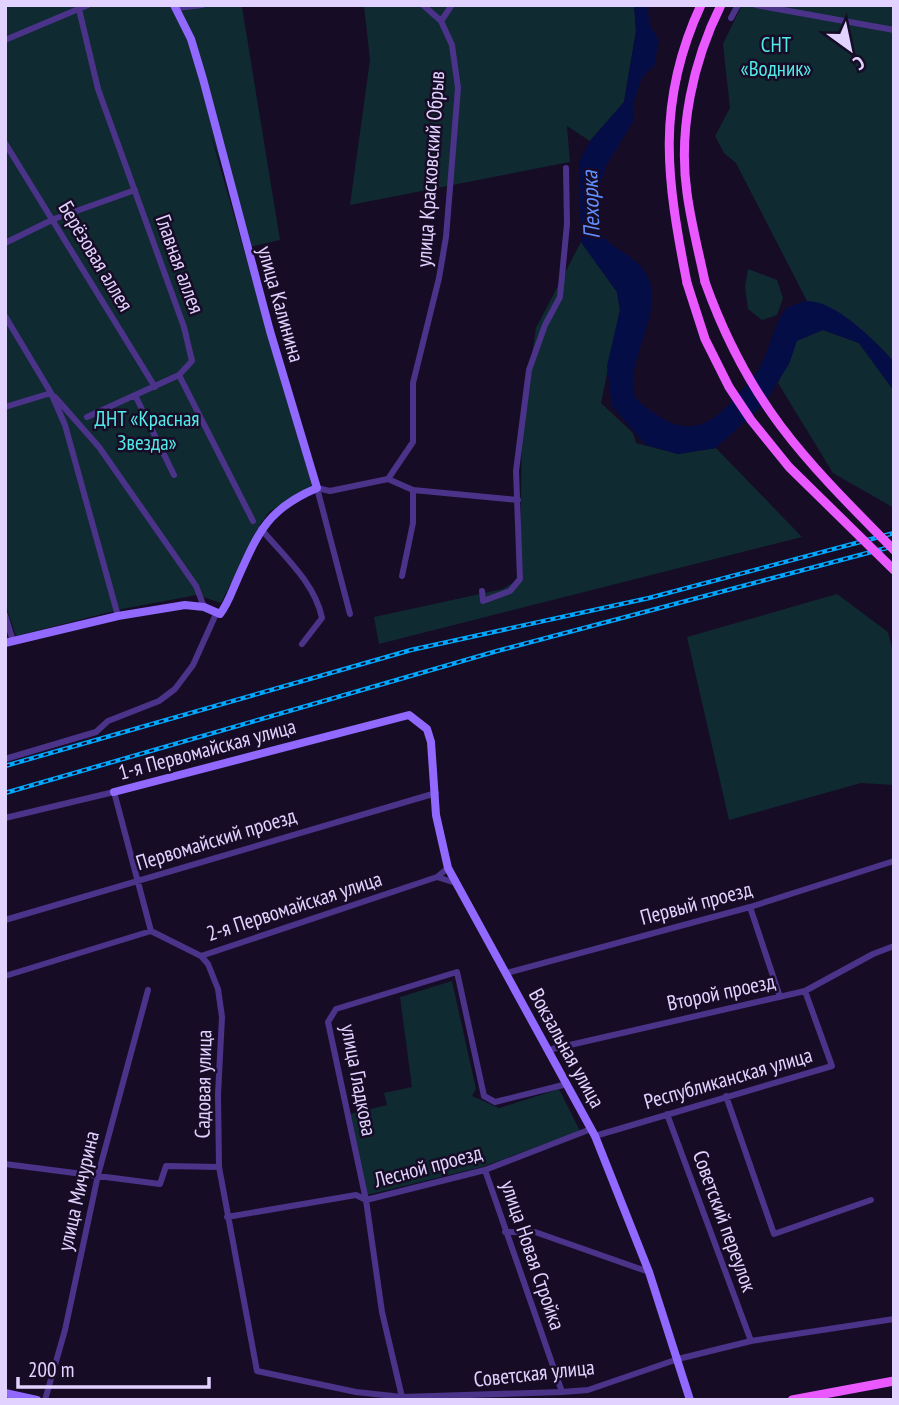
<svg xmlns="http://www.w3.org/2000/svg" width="899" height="1405" viewBox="0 0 899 1405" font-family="'PT Sans Narrow',sans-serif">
	<rect width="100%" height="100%" fill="#170c26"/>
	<!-- green -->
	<path fill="#0f2a31" d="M5 5H247L242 7 280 240 250 247 210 132 312 486 269 512 261 523 221 603 197 595 122 609 16 636 5 603Z
		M364 5H634L636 31 624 102 590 141 567 126 570 162 350 205 370 60Z
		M742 5H894V362C869 334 843 313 807 301L736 163 724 153 715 136 730 108 723 44Z
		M581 242 617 292 620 310 601 403 633 433 636 443 678 454 716 448 802 537 379 644 374 617 503 589 520 578 522 424 536 328Z
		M748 269 777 280 783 298 777 315 762 320 748 309 745 287Z
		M823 330 859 343 894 391V508L833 473 778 383 798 336Z
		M837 594 888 632 894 657V785L861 783 729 820 687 637Z
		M452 981 476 1089 472 1096 499 1108 559 1089 580 1131 482 1167 367 1195 350 1114 387 1105 384 1093 412 1087 400 997Z"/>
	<!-- water -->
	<path fill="#050d47" d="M634 5H647L650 25 659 41 654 66 642 77 633 104 634 120 606 166 599 187 600 233C612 249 634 255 645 272 669 311 621 362 636 399 676 433 699 439 736 397 744 387 757 375 762 363 771 345 774 325 786 308 792 306 802 301 808 301 838 302 876 342 894 362V391L859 343 823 330 797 341 789 364 764 404 716 448 678 454 646 445 612 406 607 366 620 310 617 292 581 242 579 162 590 141 624 102 636 31Z"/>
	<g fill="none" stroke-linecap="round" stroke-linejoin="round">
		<!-- street -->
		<path stroke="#4b338a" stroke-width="6" d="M78 5 98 89 184 327 192 361 179 375 253 521
			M756 5 894 30
			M177 8 202 5
			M731 18 738 5
			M441 21 452 5
			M5 40 88 5
			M5 143 155 387
			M5 243 54 219 135 190
			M5 316 51 393 65 425 118 616
			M135 395 174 475
			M55 397 99 447 196 586 204 607
			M5 407 51 393
			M87 417 179 375
			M388 479 413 442V383L439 278 446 237 458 88 452 45 441 21 423 5
			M317 488 330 491 388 479 413 490 518 500
			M317 488 350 614
			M261 529C283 555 315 583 322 618L302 644
			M402 576 413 523V490
			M482 591 483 601 510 591 520 579 516 471 529 370 545 325 560 297 567 224 566 168
			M5 615 13 641
			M5 759 96 732 108 721 159 701 175 689 193 665 216 614
			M5 818 114 792 151 931
			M437 877 456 883
			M750 907 780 997
			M5 920 436 793
			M201 956 437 877 448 868
			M507 973 750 907 894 861
			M5 976 151 931 201 956 208 964 218 989 222 1017 218 1094 219 1167 257 1371 356 1392 402 1397 562 1392 588 1390 678 1359 751 1341 894 1319
			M548 1050 805 991 873 954 894 946
			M726 1096 774 1234 871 1200
			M667 1114 751 1341
			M595 1136 832 1066 805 991
			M5 1164 160 1184 166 1166 219 1167
			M485 1170 562 1392
			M227 1217 356 1195 366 1200 485 1170 591 1129
			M505 1232H535L649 1272
			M402 1397 382 1312 366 1200 328 1022 336 1009 457 972 484 1096 495 1102 567 1084
			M45 1400 65 1330 98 1175 148 990"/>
		<!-- secondary -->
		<path stroke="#9169ff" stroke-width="8" d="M5 643 118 616 185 605 204 607 220 614C228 604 232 591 237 580 258 533 267 509 317 488L270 331 203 79 191 39 174 5
			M114 792 409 715 427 729 431 742 436 815 448 868 595 1136 649 1272 690 1400
			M5 1393 37 1400"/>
		<!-- primary -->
		<path stroke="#e959ff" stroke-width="9" d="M705 282C699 253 691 223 687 193 678 130 693 61 721 5
			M687 283C667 181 655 104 701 5
			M792 1400 894 1381"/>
		<defs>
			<path id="rail" d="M5 766 411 650 649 598 894 533
				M5 793 497 651 894 546"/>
		</defs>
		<!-- rail casing -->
		<use href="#rail" stroke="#00a7fd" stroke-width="4.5"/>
		<!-- rail -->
		<use href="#rail" stroke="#170c26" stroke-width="2" stroke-dasharray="5" stroke-linecap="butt"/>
		<!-- primary-bridge -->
		<path stroke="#e959ff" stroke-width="9" d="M705 282C749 405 804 459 894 550
			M687 283 705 339 729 387 751 420 789 467 894 570"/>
	</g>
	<g text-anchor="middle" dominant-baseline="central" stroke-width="5" stroke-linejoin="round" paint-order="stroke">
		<!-- park labels -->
		<g font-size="21" fill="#52ebea" stroke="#170c26">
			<text x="776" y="44">СНТ<tspan x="776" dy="24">«Водник»</tspan></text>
			<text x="147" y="418">ДНТ «Красная<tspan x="147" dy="24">Звезда»</tspan></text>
		</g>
		<!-- street labels -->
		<g font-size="21" fill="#e2d2ff" stroke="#170c26">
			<text transform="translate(430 169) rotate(-86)">улица Красковский Обрыв</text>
			<text transform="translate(96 256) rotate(59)">Берёзовая аллея</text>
			<text transform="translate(180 264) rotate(70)">Главная аллея</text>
			<text transform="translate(281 304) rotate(74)">улица Калинина</text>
			<text transform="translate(207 749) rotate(-15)">1-я Первомайская улица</text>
			<text transform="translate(216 839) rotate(-17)">Первомайский проезд</text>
			<text transform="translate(696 903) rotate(-15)">Первый проезд</text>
			<text transform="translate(294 906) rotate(-18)">2-я Первомайская улица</text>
			<text transform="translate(721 992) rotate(-12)">Второй проезд</text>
			<text transform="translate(567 1048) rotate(61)">Вокзальная улица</text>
			<text transform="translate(728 1078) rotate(-16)">Республиканская улица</text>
			<text transform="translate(359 1080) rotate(79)">улица Гладкова</text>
			<text transform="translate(203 1084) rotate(-89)">Садовая улица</text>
			<text transform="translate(428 1166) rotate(-15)">Лесной проезд</text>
			<text transform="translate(78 1191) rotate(-77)">улица Мичурина</text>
			<text transform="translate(725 1221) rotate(70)">Советский переулок</text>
			<text transform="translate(533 1255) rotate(71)">улица Новая Стройка</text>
			<text transform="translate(534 1373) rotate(-6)">Советская улица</text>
		</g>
		<!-- water labels -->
		<g font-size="23" font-style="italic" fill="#608fff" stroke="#170c26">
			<text transform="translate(590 205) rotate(-92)">Пехорка</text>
		</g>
	</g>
	<!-- border -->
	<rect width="899" height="1405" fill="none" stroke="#e2d2ff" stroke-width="14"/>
	<!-- north arrow -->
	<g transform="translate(850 49) rotate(147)" stroke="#170c26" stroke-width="5" paint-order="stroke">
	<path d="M0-5L12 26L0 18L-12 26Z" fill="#e2d2ff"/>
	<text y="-10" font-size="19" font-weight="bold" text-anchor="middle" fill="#e2d2ff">С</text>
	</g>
	<!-- scale -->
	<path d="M18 1377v10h191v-10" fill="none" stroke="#e2d2ff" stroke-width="3.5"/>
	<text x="28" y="1377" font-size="21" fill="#e2d2ff" stroke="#170c26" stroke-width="5" paint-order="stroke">200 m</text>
</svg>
